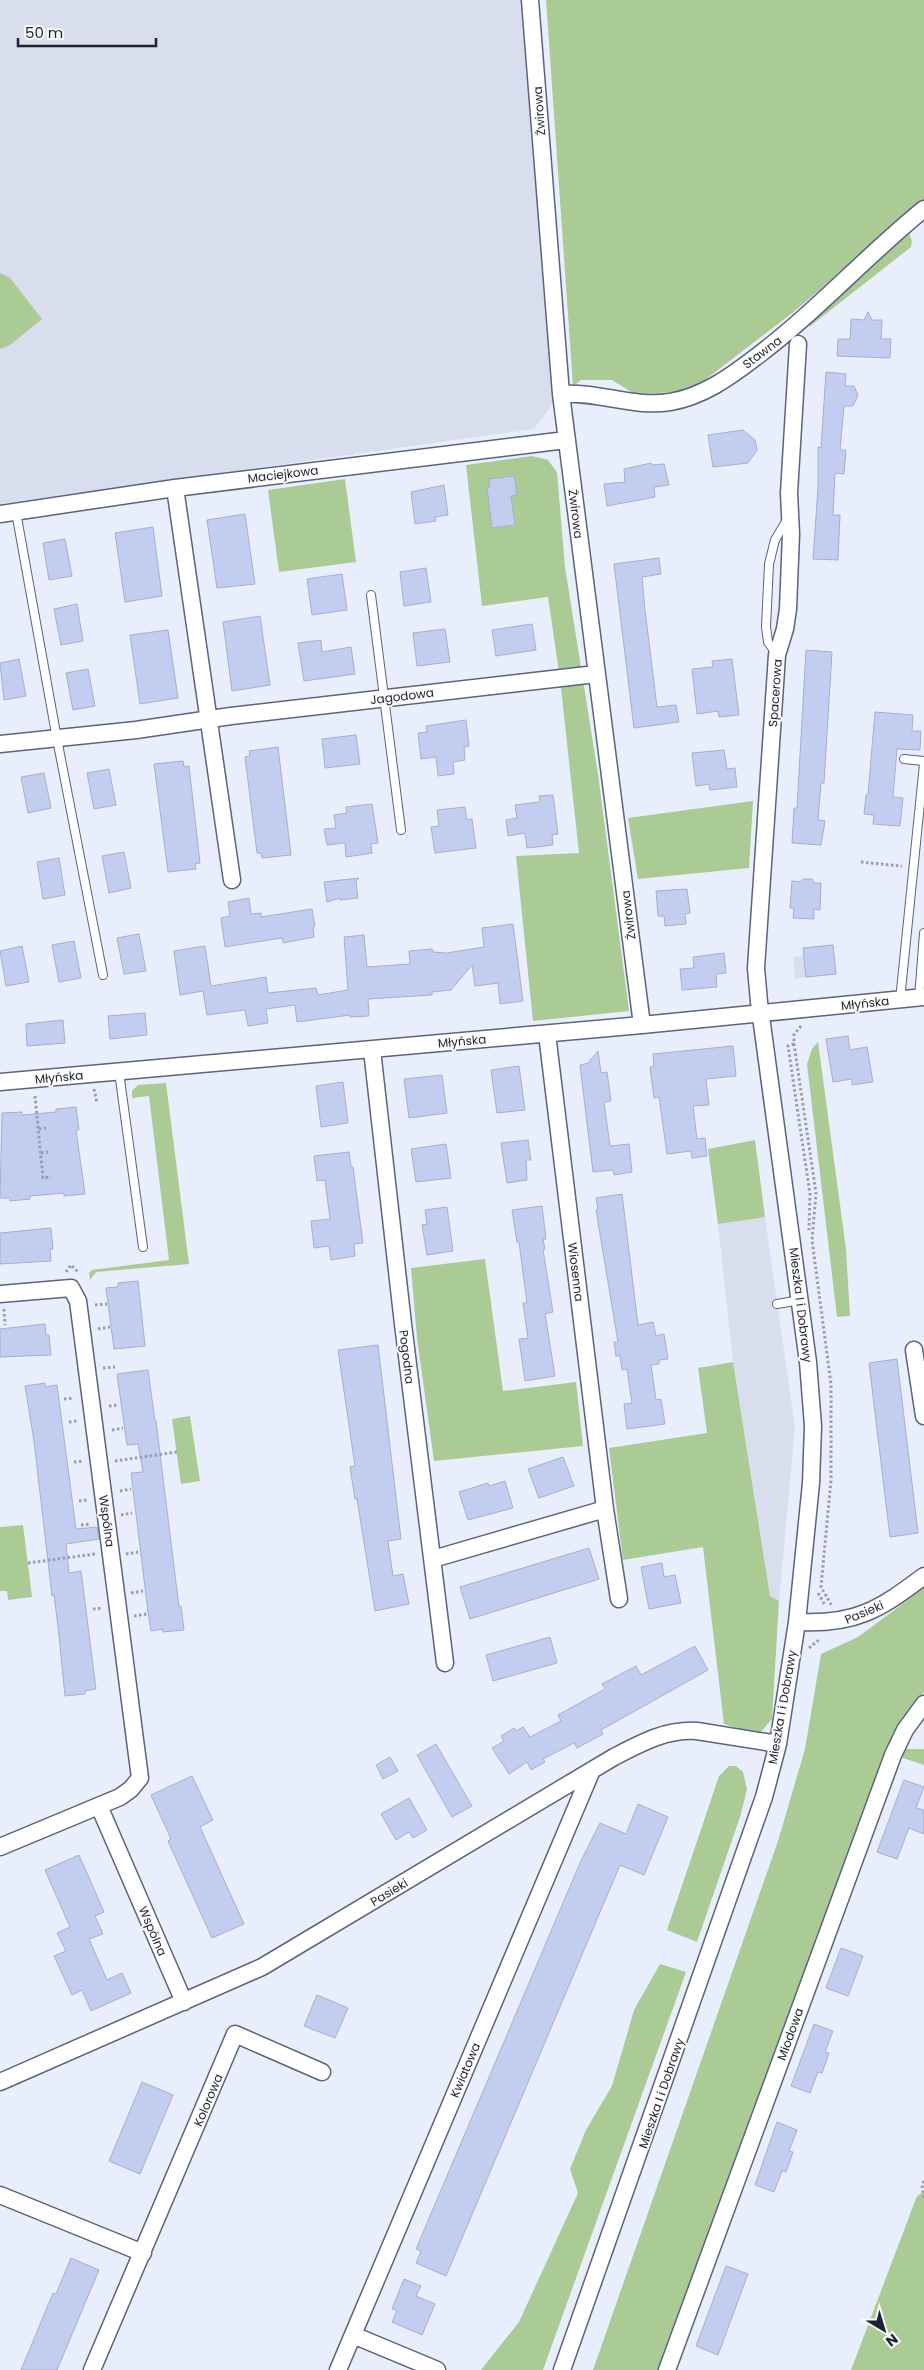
<svg xmlns="http://www.w3.org/2000/svg" width="924" height="2370" viewBox="0 0 924 2370" font-family="Poppins,sans-serif">
	<rect width="100%" height="100%" fill="#e9eefc"/>
	<!-- built -->
	<path fill="#d9deef" d="M0 0H521L554 402 534 429 0 504Z
		M804 956 806 977 795 979 793 957Z
		M765 1217 795 1427 779 1601 770 1596 733 1362 718 1224Z"/>
	<!-- green -->
	<path fill="#abcb94" d="M546 0H924V201L796 310 692 390 636 395 612 380H581L573 386Z
		M909 233 912 241 911 247 809 327 810 319Z
		M0 273 10 278 42 319 10 345 0 349Z
		M532 456 548 460 557 472 565 567 598 774 629 1011 533 1021 516 856 579 853 560 679 548 597 482 606 466 465Z
		M345 479 356 562 279 572 268 490Z
		M753 801 749 868 638 879 628 818Z
		M818 1042 846 1249 850 1316 837 1317 807 1064 812 1049Z
		M166 1083 189 1264 96 1272 90 1280 89 1273 92 1270 169 1260 149 1096 132 1098V1091L138 1085Z
		M755 1140 765 1217 718 1224 708 1149Z
		M485 1259 503 1391 576 1382 583 1446 434 1461 417 1338 411 1268Z
		M733 1362 770 1596 779 1601 772 1719 760 1733 742 1730 724 1724 703 1547 623 1560 609 1448 707 1433 698 1368Z
		M190 1416 200 1481 181 1484 172 1419Z
		M23 1525 32 1597 8 1600 7 1591H0V1527Z
		M924 1588V1692L900 1723 887 1750 660 2370H593L778 1841 805 1749 821 1654 858 1637Z
		M905 1749H924V1765L900 1757Z
		M729 1766H736L743 1772 747 1789 741 1814 697 1942 667 1930 719 1776Z
		M660 1964 686 1972 543 2370H481L519 2322 578 2193 570 2169 586 2130 612 2086 634 2010Z
		M924 2192V2370H851L917 2196Z"/>
	<!-- building -->
	<path fill="#c2cdf0" stroke="#a4afd0" d="M868 312 872 320H882L881 339H891L890 358 837 356 838 339H850L851 319 864 320Z
		M826 372 846 374 845 386H854L858 395 853 406H844L840 450H846L844 474 835 473 833 515H840L838 560 813 559 818 488V447L821 448Z
		M743 430 755 440 757 450 748 463 713 467 708 435Z
		M651 463 652 465 664 464 669 485 654 487 655 497 607 506 604 484 625 482 624 469Z
		M514 476 517 495 511 496 515 525 492 528 487 487H490L489 479Z
		M444 485 448 515 435 517 436 521 415 524 411 492Z
		M245 514 255 584 217 588 207 520Z
		M153 527 162 596 125 602 115 533Z
		M65 539 72 576 49 580 43 543Z
		M659 558 661 574 642 577 645 610 657 707 676 705 679 722 634 728 614 564Z
		M426 568 431 602 404 606 400 572Z
		M342 574 347 610 312 615 307 579Z
		M77 604 83 641 61 645 54 609Z
		M260 616 270 685 232 691 223 622Z
		M532 624 536 650 496 656 492 630Z
		M445 629 450 662 417 666 413 633Z
		M168 630 178 698 140 704 130 635Z
		M321 640 322 652 351 647 355 674 304 681 298 643Z
		M806 650 832 652 824 783H821L818 820 825 821 821 845 792 843 794 808H797Z
		M19 659 26 696 4 700 0 663Z
		M732 659 739 715 719 717 718 711 697 714 692 669 713 667 712 661Z
		M88 669 95 706 73 710 66 673Z
		M875 712 913 715 912 731H921L920 750 897 749 893 797 903 798 900 826 873 824 874 815 864 814 866 795H868Z
		M466 720 469 746 464 747 465 760 453 762 454 774 438 776 436 757 421 759 418 733 427 732 426 726Z
		M356 735 360 764 325 768 322 739Z
		M278 747 291 855 262 858 261 853H257L245 757 250 756 249 751Z
		M724 750 727 769 735 768 737 787 710 790 709 784 696 786 692 753Z
		M183 761 184 767 189 766 200 863 195 864 196 869 168 872 154 764Z
		M109 769 116 805 94 809 87 773Z
		M44 773 51 808 28 813 21 777Z
		M553 795 558 834 552 835 553 845 527 848 525 833 508 836 506 820 517 818 515 805 540 802 539 796Z
		M372 804 378 843 371 844 372 853 346 857 345 843 327 845 324 829 336 828 334 815 347 813 346 807Z
		M465 807 467 820 472 819 476 848 435 853 431 827 439 826 437 810Z
		M124 852 131 888 109 893 102 856Z
		M59 858 65 895 43 899 37 862Z
		M359 878 356 881 358 898 340 900V898L327 902 324 882Z
		M803 879H812L814 883H821L820 910 814 909V919L793 918 794 908H790L792 881 801 882Z
		M687 889 690 913 685 914 686 924 665 926 664 916H658L656 891Z
		M249 898 251 914 261 913V917L312 909 315 926 313 928 314 937 283 943 282 938 225 947 221 918 230 916 228 902Z
		M513 924 523 1001 500 1004 498 983 475 986 472 965 451 990 432 992V995L368 999 369 1016 350 1017V1015L297 1022 295 1005 266 1009 268 1023 248 1026 245 1010 207 1015 203 991 180 995 174 951 205 946 211 986 266 977 268 993 316 988 318 995 348 990 344 937 364 935 367 967 410 964 409 951 432 949 433 952 447 953 484 947 482 928Z
		M139 934 146 971 124 974 117 938Z
		M74 941 81 978 59 982 52 945Z
		M833 945 836 974 806 977 803 948Z
		M22 946 29 982 6 986 0 951Z
		M724 953 726 973 716 974 717 987 682 990 680 969 694 968 693 957Z
		M145 1013 147 1035 110 1039 108 1016Z
		M63 1020 65 1043 27 1046 26 1024Z
		M848 1036 850 1050 867 1047 873 1082 852 1085V1079L833 1082 826 1039Z
		M733 1046 736 1076 706 1079 709 1105 693 1106 697 1139 705 1138 707 1156 692 1158 691 1151 667 1154 659 1097 654 1098 650 1067 654 1066 653 1054Z
		M598 1051 601 1073 607 1072 611 1101 604 1102 610 1146 629 1144 632 1172 614 1175 613 1170 593 1172 580 1065 588 1063Z
		M519 1066 525 1110 497 1113 491 1070Z
		M442 1075 447 1113 409 1118 404 1079Z
		M343 1082 348 1123 321 1127 316 1086Z
		M76 1107 79 1130H76L85 1194 64 1196V1193L30 1196V1199L10 1201V1198H0L2 1113 22 1112V1115L56 1112V1109Z
		M528 1140 531 1160H526L527 1180 507 1183 501 1143Z
		M446 1144 451 1178 416 1182 411 1149Z
		M349 1152 351 1167H353L363 1243 354 1244 355 1256 331 1260 329 1246 314 1248 311 1221 330 1219 325 1180 317 1181 314 1156Z
		M622 1194 638 1325 653 1322 656 1336 664 1334 668 1359 659 1360V1364L651 1365 656 1400 661 1399 665 1424 627 1429 624 1404 632 1403 627 1369 622 1370 620 1356H616L614 1342H618L596 1210 598 1209 596 1198Z
		M542 1206 546 1239H543L545 1249 543 1250 553 1312 545 1314 555 1376 525 1381 519 1339 528 1338 523 1303H527L519 1242H517L512 1210Z
		M447 1207 453 1251 427 1255 422 1225 427 1224 425 1210Z
		M51 1228 53 1249H50L51 1261 0 1264V1233Z
		M138 1281 145 1346 114 1349 106 1288 118 1287V1283Z
		M45 1324 46 1335H49L51 1355 0 1357V1329Z
		M378 1345 401 1539 388 1541 393 1576 403 1574 409 1604 375 1611 357 1499H355L350 1467 355 1466 338 1350Z
		M897 1359 918 1533 890 1537 869 1363Z
		M148 1370 155 1421H156L179 1607 181 1606 184 1630 163 1632V1629L151 1631 148 1612 131 1473 143 1472 138 1444 127 1445 117 1374Z
		M45 1383V1387L57 1385 76 1529 97 1527 99 1539 66 1544 69 1573 81 1571 96 1689 85 1691V1694L65 1696 58 1626 54 1595 52 1596 34 1441 25 1386Z
		M563 1457 574 1486 539 1498 528 1469Z
		M505 1481 513 1508 468 1520 459 1492 488 1483 489 1486Z
		M589 1548 599 1579 470 1619 460 1587Z
		M662 1563 664 1577 675 1575 681 1603 649 1609 641 1567Z
		M550 1637 557 1663 493 1681 486 1655Z
		M695 1646 708 1670 601 1730 603 1734 577 1748 574 1743 543 1759 545 1762 531 1770 527 1762 509 1774 492 1748 504 1741 501 1736 514 1728 516 1731 523 1727 530 1737 561 1721 558 1715 605 1689 602 1684 636 1666 641 1675Z
		M436 1744 472 1806 452 1817 417 1755Z
		M390 1757 398 1771 383 1779 376 1765Z
		M192 1776 213 1820 200 1827 244 1924 212 1938 168 1841 171 1839 151 1795Z
		M904 1780 924 1787 916 1808 924 1810V1834L909 1828 897 1859 877 1852Z
		M409 1798 427 1830 413 1838 409 1832 396 1840 381 1814Z
		M638 1804 668 1817 644 1875 620 1865 446 2276 416 2263 421 2251 416 2249 580 1863 600 1823 626 1834Z
		M79 1855 104 1912 95 1916 103 1934 89 1939 107 1980 122 1973 131 1993 91 2011 82 1990 72 1995 54 1956 66 1951 57 1933 70 1927 45 1870Z
		M841 1948 863 1956 848 1996 826 1988Z
		M317 1995 348 2008 335 2038 304 2026Z
		M814 2024 833 2031 825 2052 829 2053 822 2073 818 2072 810 2093 791 2086Z
		M142 2082 173 2095 140 2174 109 2161Z
		M777 2122 797 2130 789 2151 793 2152 786 2172 782 2171 774 2192 755 2185Z
		M71 2258 99 2270 57 2370H21L53 2293 56 2294Z
		M726 2266 748 2274 718 2355 696 2346Z
		M404 2279 421 2286 416 2296 435 2304 422 2335 392 2322 397 2310 392 2309Z"/>
	<g fill="none" stroke-linecap="round" stroke-linejoin="round">
		<defs>
			<path id="service" d="M16 512 57 739 103 975
				M371 595 401 830
				M777 655 768 642 766 627 769 564 775 540 788 518
				M904 759 924 761
				M919 998 924 933
				M900 1000 924 764
				M119 1072 143 1247
				M777 1304 800 1300"/>
			<path id="minor" d="M530 0 561 394 642 1025
				M561 394C598 391 632 408 670 402 702 397 730 377 756 357 816 312 866 256 924 209
				M175 488 232 880
				M0 514 175 488 566 440
				M0 744 136 730 231 716 596 674
				M547 1034 605 1509 619 1599
				M372 1050 403 1324 445 1663
				M0 1082 642 1025 924 997
				M0 1294 71 1288 78 1301 140 1778 131 1789 120 1797 0 1847
				M914 1350 924 1416
				M433 1559 605 1509
				M797 1622C855 1625 879 1610 924 1576
				M99 1806 184 2002
				M0 2082 262 1967 614 1757C641 1743 666 1729 697 1731L778 1744
				M0 2195 143 2253
				M353 2335 437 2370
				M92 2370 235 2034 322 2072
				M338 2370 592 1770
				M562 2370 764 1797 778 1744 797 1622 811 1483 813 1426 808 1362 759 1002 756 968 777 655 785 629 788 609 791 534 789 493 798 344
				M667 2370 893 1755 905 1730 924 1704"/>
		</defs>
		<!-- service casing -->
		<use href="#service" stroke="#5a6381" stroke-width="10"/>
		<!-- minor casing -->
		<use href="#minor" stroke="#5a6381" stroke-width="19"/>
		<!-- path -->
		<path stroke="#9a9eac" stroke-width="3" stroke-dasharray="2.5 2.5" stroke-linecap="butt" d="M861 862 902 866
			M801 1026 794 1035V1044L816 1193 812 1240 831 1384V1480L821 1587 832 1606
			M794 1044 788 1046 810 1194 809 1230
			M94 1089 97 1103
			M35 1096 43 1178 51 1177
			M39 1129 46 1128
			M41 1153 48 1152
			M66 1272 71 1265 78 1272
			M95 1305 107 1304
			M4 1309 5 1325
			M98 1329 110 1327
			M103 1368 115 1367
			M64 1399 74 1398
			M109 1406 119 1405
			M69 1422 77 1421
			M112 1430 123 1428
			M115 1461 177 1452
			M74 1462 83 1461
			M120 1491 131 1489
			M79 1501 87 1500
			M121 1515 132 1513
			M81 1525 91 1524
			M126 1554 138 1552
			M28 1563 95 1554
			M131 1593 143 1591
			M818 1593 825 1605
			M93 1609 102 1608
			M134 1616 147 1614
			M809 1648 820 1639
			M924 2181 922 2185 924 2200"/>
		<!-- service -->
		<use href="#service" stroke="#fff" stroke-width="8"/>
		<!-- minor -->
		<use href="#minor" stroke="#fff" stroke-width="16"/>
	</g>
	<g text-anchor="middle" dominant-baseline="central" stroke-width="4" stroke-linejoin="round" paint-order="stroke">
		<!-- street labels -->
		<g font-size="12" fill="#1f222f" stroke="#fbfbfb">
			<text transform="translate(539 111) rotate(-94)">Żwirowa</text>
			<text transform="translate(762 352) rotate(-37)">Stawna</text>
			<text transform="translate(283 474) rotate(-7)">Maciejkowa</text>
			<text transform="translate(576 514) rotate(83)">Żwirowa</text>
			<text transform="translate(775 693) rotate(-86)">Spacerowa</text>
			<text transform="translate(402 696) rotate(-7)">Jagodowa</text>
			<text transform="translate(628 915) rotate(-97)">Żwirowa</text>
			<text transform="translate(865 1003) rotate(-6)">Młyńska</text>
			<text transform="translate(462 1041) rotate(-5)">Młyńska</text>
			<text transform="translate(59 1077) rotate(-5)">Młyńska</text>
			<text transform="translate(576 1272) rotate(83)">Wiosenna</text>
			<text transform="translate(801 1305) rotate(83)">Mieszka I i Dobrawy</text>
			<text transform="translate(407 1357) rotate(83)">Pogodna</text>
			<text transform="translate(107 1521) rotate(82)">Wspólna</text>
			<text transform="translate(864 1612) rotate(-23)">Pasieki</text>
			<text transform="translate(782 1707) rotate(-80)">Mieszka I i Dobrawy</text>
			<text transform="translate(389 1892) rotate(-31)">Pasieki</text>
			<text transform="translate(153 1931) rotate(67)">Wspólna</text>
			<text transform="translate(790 2034) rotate(-70)">Miodowa</text>
			<text transform="translate(465 2070) rotate(-67)">Kwiatowa</text>
			<text transform="translate(661 2093) rotate(-71)">Mieszka I i Dobrawy</text>
			<text transform="translate(208 2100) rotate(-67)">Kolorowa</text>
		</g>
	</g>
	<!-- north arrow -->
	<g transform="translate(884 2330) rotate(142)" stroke="#fbfbfb" stroke-width="4" paint-order="stroke">
	<path d="M0-4L9 19L0 12L-9 19Z" fill="#1f222f"/>
	<text y="-8" font-size="14" font-weight="bold" text-anchor="middle" fill="#1f222f">N</text>
	</g>
	<!-- scale -->
	<path d="M18 38v8h138v-8" fill="none" stroke="#1f222f" stroke-width="2.5"/>
	<text x="25" y="38" font-size="15" fill="#1f222f" stroke="#fbfbfb" stroke-width="4" paint-order="stroke">50 m</text>
</svg>
